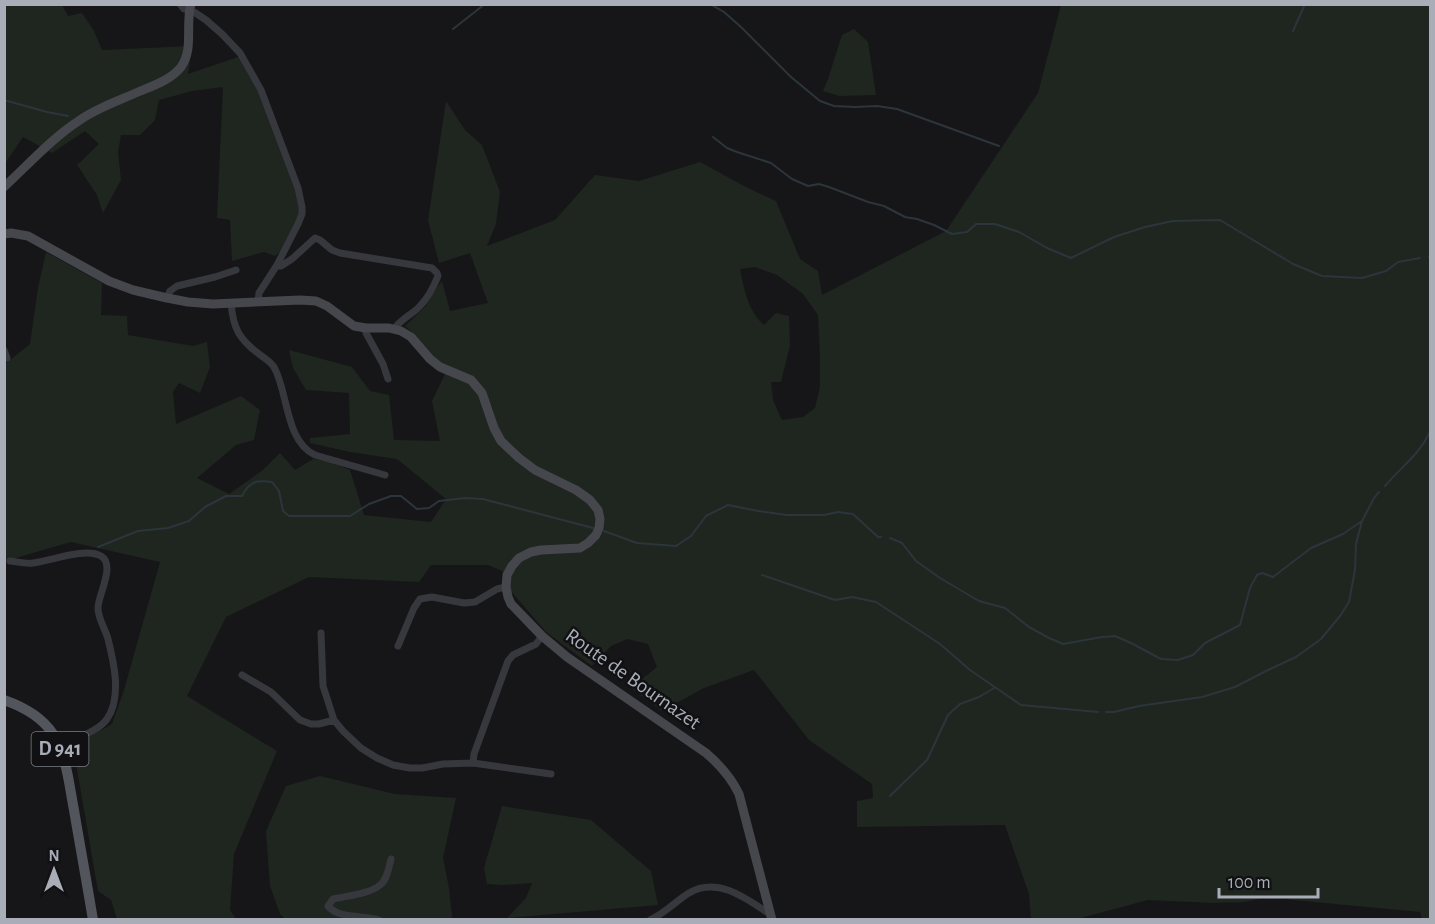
<svg xmlns="http://www.w3.org/2000/svg" width="1435" height="924" viewBox="0 0 1435 924" font-family="'Alegreya Sans',sans-serif">
	<rect width="100%" height="100%" fill="#161618"/>
	<!-- green -->
	<path fill="#1e261f" fill-rule="evenodd" d="M5 5H62L68 16 82 13 94 31 102 50 192 46 188 74 238 57 259 93 297 190 300 213 282 250 275 256 264 252 232 261 230 220 217 218 223 87 192 91 159 100 155 120 140 135H121L118 152 121 180 103 213 97 195 77 165 99 144 85 131 52 153 23 137 6 162H5Z
		M1061 5H1430V919H1422L1420 912 1293 900 1271 896 1245 902 1213 903 1148 900 1077 919H1031L1029 894 1005 825 857 827V801L873 798 872 784 809 740 754 670 704 688 662 711 631 688 657 667 648 644 627 639 611 646 592 666 546 632 510 590 502 571 488 565H431L419 582 309 577 226 617 187 696 277 751 234 854 230 910 236 919H117L111 900 98 891 73 746 112 724 124 690 160 562 71 542 5 561V364L30 344 38 288 46 252 102 283 101 315 127 316 128 335 193 346 207 342 210 367 200 393 179 383 173 392 176 424 241 396 260 410 254 440 236 445 197 478 229 494 263 470 280 453 295 470 313 459 331 462 350 470 364 515 431 522 446 499 397 459 350 452 310 443V438L350 434 349 393 306 390 293 368 289 350 352 367 370 391 389 395 394 440 440 441 432 401 445 374 416 336 405 326 426 306 433 293 442 281 450 311 488 303 470 253 439 263 428 220 446 101 465 130 482 145 500 192 496 224 487 246 555 220 595 175 639 181 700 162 746 187 776 201 800 259 818 271 822 295 946 231 1038 93ZM755 267 777 275 803 294 818 315 820 356V387L815 408 803 417 782 420 773 400 771 382H781L790 345 789 316 776 313 764 325C748 311 744 289 740 269Z
		M854 29 868 42 876 95 839 96 823 91 828 79 842 35Z
		M320 776 395 794 456 798 443 858 449 888 452 916 451 919H285L280 914 270 886 266 831 286 786Z
		M502 806 591 820 651 871 658 905 507 918 526 898 532 883 503 885 487 884 484 868Z"/>
	<g fill="none" stroke-linecap="round" stroke-linejoin="round">
		<!-- stream -->
		<path stroke="#2c353c" stroke-width="2" d="M710 4 724 12 741 27 791 77 820 101 834 106 855 107 877 106 897 109 999 146
			M453 29 485 4
			M1293 31 1305 4
			M4 100 47 112 68 116
			M713 137 727 148 737 152 771 163 792 179 808 186 819 184 829 187 868 202 884 206 905 217 917 219 934 225 952 234 967 232 976 224H995L1019 232 1047 248 1071 258 1114 237 1145 227 1173 221 1220 220 1293 264 1322 276 1362 278 1386 271 1398 262 1420 258
			M1429 257 1430 256
			M1385 486C1401 467 1419 455 1430 432
			M604 531 637 543 676 546 691 536 706 516 728 505 758 511 787 515H824L838 512 853 514 878 537H881
			M890 538 902 543 916 561 940 578 979 601 1005 608 1029 627 1049 638 1063 644 1102 637 1115 636 1131 643 1161 659 1178 660 1193 655 1205 643 1240 625 1250 588 1257 575 1262 573 1273 577 1311 548 1343 534 1362 521 1374 498 1379 492
			M98 547 138 531 168 528 189 521 205 507 226 496H242C250 481 256 480 272 482L279 491 283 511 289 516H350L369 504 391 496H401L417 509 429 508 439 501 465 498 483 499 593 528
			M762 575 835 600 852 597 876 602 940 644 970 670 1021 705 1098 712
			M1106 712H1114L1139 706 1202 697 1235 687 1266 671 1296 657 1321 639 1340 616 1349 602 1355 570 1356 544 1362 521
			M890 796 927 760 948 715 960 704 979 697 994 688"/>
		<!-- street -->
		<path stroke="#37383d" stroke-width="7" d="M180 4 184 9 194 12 206 20 222 34 240 53 261 90 298 188 302 207V214L298 224 277 265 259 293 258 302
			M277 265 281 266 292 259 315 238 320 240 332 250 340 253 432 268 437 273 438 276C434 286 428 298 420 306 412 315 403 317 394 329
			M167 298 170 291 177 286 215 277 236 270
			M231 303C233 328 239 339 259 354 265 359 272 362 275 369 288 394 286 442 315 455L385 475
			M366 328V333L383 364 388 379
			M4 350 7 358
			M10 561C18 562 26 564 33 563 51 561 85 547 101 556 116 565 98 595 98 608 98 619 105 628 108 639 114 663 122 697 107 719 99 731 72 741 58 744
			M321 633 323 686 334 720 343 731 361 748 377 758 393 765 410 768H422L443 764 473 763 474 754 508 661 513 655 536 644 542 636
			M398 646 414 608 420 599 432 597 464 603 475 602 497 589 506 587
			M242 675 271 692 300 720 311 724H319L334 720
			M473 763 551 774
			M379 920C364 915 338 919 328 906L333 899C346 896 370 894 380 885 387 880 389 867 391 859
			M650 920C664 914 676 901 689 893 718 876 747 899 771 915"/>
		<!-- secondary -->
		<path stroke="#45474d" stroke-width="9" d="M4 187C29 164 52 138 80 120 97 108 118 101 138 92 152 86 171 80 181 67 194 49 185 25 191 4
			M4 234 11 233 28 236 109 281 133 290 167 298 188 302 213 304 300 300 316 301 327 306 354 326 366 328H389L401 331 411 337 430 359 440 367 471 380 482 393 494 428 501 441 519 458 535 470 576 490 590 500 598 510 600 519 599 528 596 535 588 543 580 548 541 550 531 552 519 558 512 566 507 575 506 587 508 597 511 604 542 636 567 657 706 753C720 765 731 777 739 794L772 920"/>
		<!-- primary -->
		<path stroke="#53555c" stroke-width="10" d="M4 700C24 707 42 717 53 734 67 756 69 785 74 810 80 846 87 883 93 920"/>
	</g>
	<g text-anchor="middle" dominant-baseline="central" stroke-width="5" stroke-linejoin="round" paint-order="stroke">
		<!-- shield labels -->
		<rect fill="#111113" stroke="#7b7e86" stroke-width="1.5" x="31.5" y="732" width="57" height="34" rx="4.5"/>
		<g font-size="20" font-weight="bold" fill="#a8adb8">
			<text x="60" y="749">D 941</text>
		</g>
		<!-- street labels -->
		<g font-size="21" fill="#a8adb8" stroke="#111113">
			<text transform="translate(633 679) rotate(35)">Route de Bournazet</text>
		</g>
	</g>
	<!-- border -->
	<rect width="1435" height="924" fill="none" stroke="#a8adb8" stroke-width="12"/>
	<!-- north arrow -->
	<g transform="translate(54 870)" stroke="#111113" stroke-width="4.5" paint-order="stroke">
	<path d="M0-4.5L10 22L0 15L-10 22Z" fill="#a8adb8"/>
	<text y="-9" font-size="16" font-weight="bold" text-anchor="middle" fill="#a8adb8">N</text>
	</g>
	<!-- scale -->
	<path d="M1219 888v9h99v-9" fill="none" stroke="#a8adb8" stroke-width="3"/>
	<text x="1228" y="888" font-size="18" fill="#a8adb8" stroke="#111113" stroke-width="4.5" paint-order="stroke">100 m</text>
</svg>
